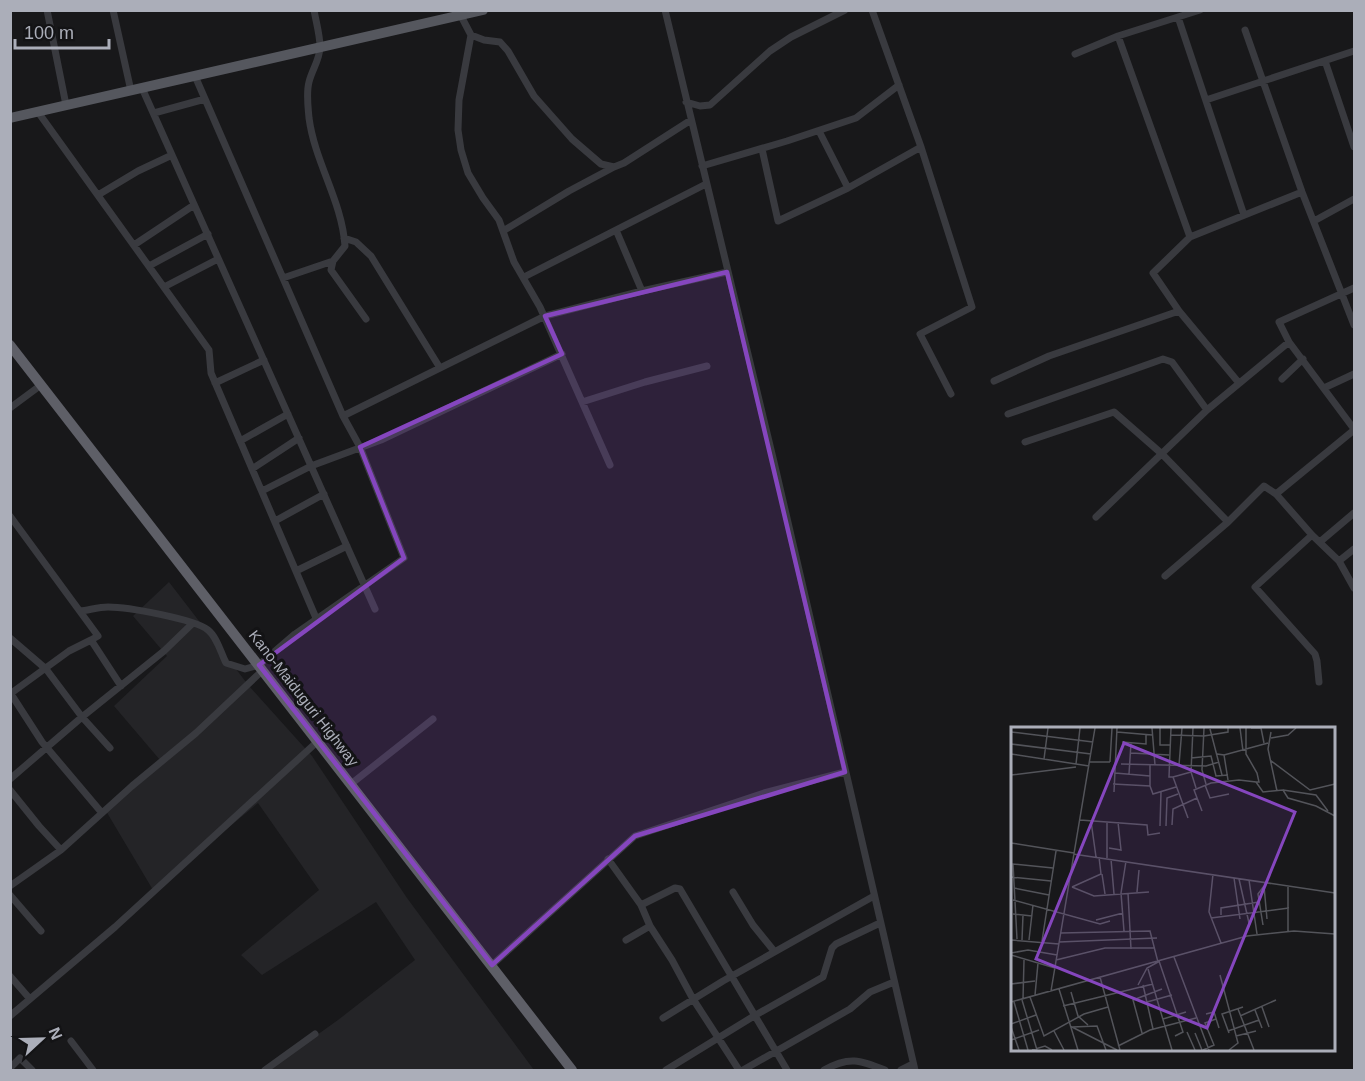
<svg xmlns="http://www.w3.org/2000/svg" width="1365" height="1081" viewBox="0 0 1365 1081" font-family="Helvetica,sans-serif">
	<rect width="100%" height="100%" fill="#18181a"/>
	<!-- built -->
	<path fill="#242427" d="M169 582 249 686 312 756 407 898 534 1070H268L338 1020 415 960 376 902 262 975 241 955 319 890 258 803 153 890 106 811 160 760 114 706 167 656 133 616Z"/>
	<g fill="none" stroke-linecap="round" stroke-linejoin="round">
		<!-- minor -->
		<path stroke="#393a3f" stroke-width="7" d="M47 10 66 105
			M113 10 131 91
			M314 10C316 22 320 35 320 47 320 59 312 70 309 82 306 93 308 106 309 118 315 163 342 201 345 246L333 261 331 270 366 319
			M665 10 774 462 915 1070
			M872 10 921 147 972 307 920 334 951 394
			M461 16 471 35 459 100 458 130 461 150 468 173 483 198 499 220 514 262 540 307 610 465
			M1178 17 1244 215
			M1245 30 1302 192 1354 325
			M471 35 484 40 500 42 508 51 534 96 572 139 601 164 614 167 624 163 691 120
			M1118 36 1190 237 1153 273 1179 311 1239 383
			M1075 54 1118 36 1200 10
			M1325 61 1354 147
			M142 88 375 609
			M1206 100 1354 51
			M686 102 700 106 710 105 770 51 791 37 845 10
			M38 112 209 350 211 373 316 618
			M154 113 205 99
			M819 131 848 188
			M762 149 778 221 848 188 921 147
			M702 166 787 141 856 118 899 85
			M98 195 138 171 172 155
			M1314 221 1354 199
			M616 230 642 291
			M503 231 569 191 614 167
			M1190 237 1302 192
			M344 238 356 242 371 256 440 368
			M134 245 194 205
			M149 266 208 234
			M524 277 706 184
			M283 278 333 261
			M164 287 218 259
			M1354 288 1279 322 1289 342 1354 429
			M1282 379 1303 359
			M994 381 1049 356 1179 311
			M215 383 264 360
			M1324 388 1354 374
			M582 402 645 382 707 366
			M10 408 41 385
			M1008 414 1163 359 1172 362 1207 410
			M343 416 545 316 642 291 727 272
			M240 441 288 414
			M1025 442 1114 412 1162 454 1228 522
			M252 469 299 438
			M262 491 311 466 381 440 562 354
			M1276 494 1354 430
			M10 516 98 636 91 640 121 686
			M1096 517 1207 410 1289 342
			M275 521 324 494
			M1312 535 1255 587 1315 654 1317 661 1319 682
			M1321 541 1354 513
			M1339 561 1354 549
			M296 571 347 546
			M1165 576 1228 522 1264 486 1276 494 1312 535 1339 561 1354 588
			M80 611C89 610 99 607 108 607 127 607 195 619 208 630 217 637 221 653 226 663L245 669 259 665 295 634 404 558 360 447 343 416 195 76
			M10 638 46 669 82 717 110 748
			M10 694 69 651 91 640
			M11 694 42 742 102 813
			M10 779 82 717 164 651 193 623
			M351 784 433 719
			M10 790 39 826 61 850
			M608 859 641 905 650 926 672 960 693 999 739 1070
			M10 886 61 850 132 786 196 733 263 670
			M733 892 753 925 774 951
			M10 895 41 931
			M641 905 675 888 680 889 787 1070
			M626 940 650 926
			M492 965 635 836 764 793 845 772
			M10 976 30 999
			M10 1016 115 927 318 741
			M663 1018 723 981 874 896
			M71 1041 93 1070
			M10 1068 20 1058 32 1070
			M265 1070 315 1034
			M666 1070 754 1016 823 977 832 948 836 944 880 923
			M743 1070 850 1009 870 992 894 982
			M824 1070C849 1056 860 1060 885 1070
			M901 1070 913 1064"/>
		<!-- primary -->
		<path stroke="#55575e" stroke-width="10" d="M10 118 483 10"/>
		<!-- trunk -->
		<path stroke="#5e5f67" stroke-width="10" d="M10 345 572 1070"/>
	</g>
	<!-- marked area -->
	<path fill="#8546be" fill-opacity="0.2" stroke="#8546be" stroke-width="4.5" stroke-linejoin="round" d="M727 272 845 772 635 836 492 965 259 665 404 558 360 447 562 354 545 316Z"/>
	<g text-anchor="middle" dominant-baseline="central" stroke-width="6" stroke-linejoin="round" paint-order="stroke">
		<!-- street labels -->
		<g font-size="15" fill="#abaeb9" stroke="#131315">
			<text transform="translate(304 698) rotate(52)">Kano-Maiduguri Highway</text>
		</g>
	</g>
	<!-- overview -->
	<g transform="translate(1011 727)">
		<rect width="324" height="324" fill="#18181a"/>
		<path fill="none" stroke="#53545a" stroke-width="1.5" d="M141 1 144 38M149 1V18H159M160 1 158 50H162L177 91M182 1 180 45 185 61M193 1 191 43 195 57M229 1 232 24M235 1V27L246 46 248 55H245M240 1H250L253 16M199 2 211 48M0 5 82 15M106 5 141 8M260 5 257 22 266 64M160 8 193 9 217 5V1M260 11 277 8 285 1M111 15 135 17V7M0 17 80 27M120 26 158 28M0 27 78 39M206 27 213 28 217 53M213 28 257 16M180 31 200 29 205 49 217 48M33 32 37 1M259 33 299 63 324 57M79 35H99M99 35 101 1M65 37 69 1M110 37 195 39 208 35M168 38 171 1M104 46 139 49M118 47 120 16M0 48 65 40M162 50 180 45M102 57 139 59 142 67 165 60M194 58 199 71 218 67M139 59V38M272 63 305 68 317 84M103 65 106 1M191 84 183 63 200 56 228 53 245 55 252 65 272 63 277 71 305 79 324 89M69 93 136 98 137 108 149 106M80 94 85 130M96 95V131M161 98 162 82 186 71M149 99 150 65M155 99 156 71 167 67M0 116 63 126M98 121 110 123 107 95M62 127 324 166M100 132 103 167M91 147 94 167M202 147 198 185 210 216M0 150 40 154M223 151 229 192M228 152 238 196M238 153 246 207M253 159 256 192M61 160 83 169 138 165M61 160 90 147 88 130M3 161 38 168M126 165 128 143M117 166 120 222M2 173 89 197 99 194M2 187 21 189M210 188V181L248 175M200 191 278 181M85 193 112 186M252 198 247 167 253 159M113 204 110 166 115 134M277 204V160M50 206 139 204 147 235 136 241 127 258M6 212 2 137 42 141M0 213 48 217M11 213 12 188M18 213 22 178M31 214 45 124M48 215 146 211M0 226 17 223 46 228M0 228 44 241M163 230 198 323M45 233 94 221H143M148 234 172 305 164 309M137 242 161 323M209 248 227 316 218 323M89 250 109 323M0 257 24 254M132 258 142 302M48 262 67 323M40 264 84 1M60 265 67 289 77 298M24 268 27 236M19 270 33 309 73 287 97 280M12 272 13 233M11 273 26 323M0 275 236 209 283 204 324 207M3 275 17 323M136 275 161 268M52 279 142 257M251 280 258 300M227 282 243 323M244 283 251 301M195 287 203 285 208 301M229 289 265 273M152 292 175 285M0 297 25 288M59 299 106 323M0 300 8 323M61 300 86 299 95 323M43 304 53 323M217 304 248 293M176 305 184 323M131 306 122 273 151 262M184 306 191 323M218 306 211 287 232 280M225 309 245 304M0 313 28 303M107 319 139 303 185 291M21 323 34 319 41 323M192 323 203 318 194 296 205 292"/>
		<path fill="#8546be" fill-opacity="0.15" stroke="#8546be" stroke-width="3" d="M113 16 284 85 196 301 25 232Z"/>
		<rect width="324" height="324" fill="none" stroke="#abaeb9" stroke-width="3"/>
	</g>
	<!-- border -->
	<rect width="1365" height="1081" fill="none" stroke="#abaeb9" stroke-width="24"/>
	<!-- north arrow -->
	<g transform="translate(42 1039) rotate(68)" stroke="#131315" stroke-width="4.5" paint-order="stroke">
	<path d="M0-4.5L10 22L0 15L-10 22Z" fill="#abaeb9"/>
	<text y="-9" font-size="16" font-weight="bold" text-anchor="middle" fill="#abaeb9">N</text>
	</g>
	<!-- scale -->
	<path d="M15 39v9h94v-9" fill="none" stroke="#abaeb9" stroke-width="3"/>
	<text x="24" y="39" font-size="18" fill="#abaeb9" stroke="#131315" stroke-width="4.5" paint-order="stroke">100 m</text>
</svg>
